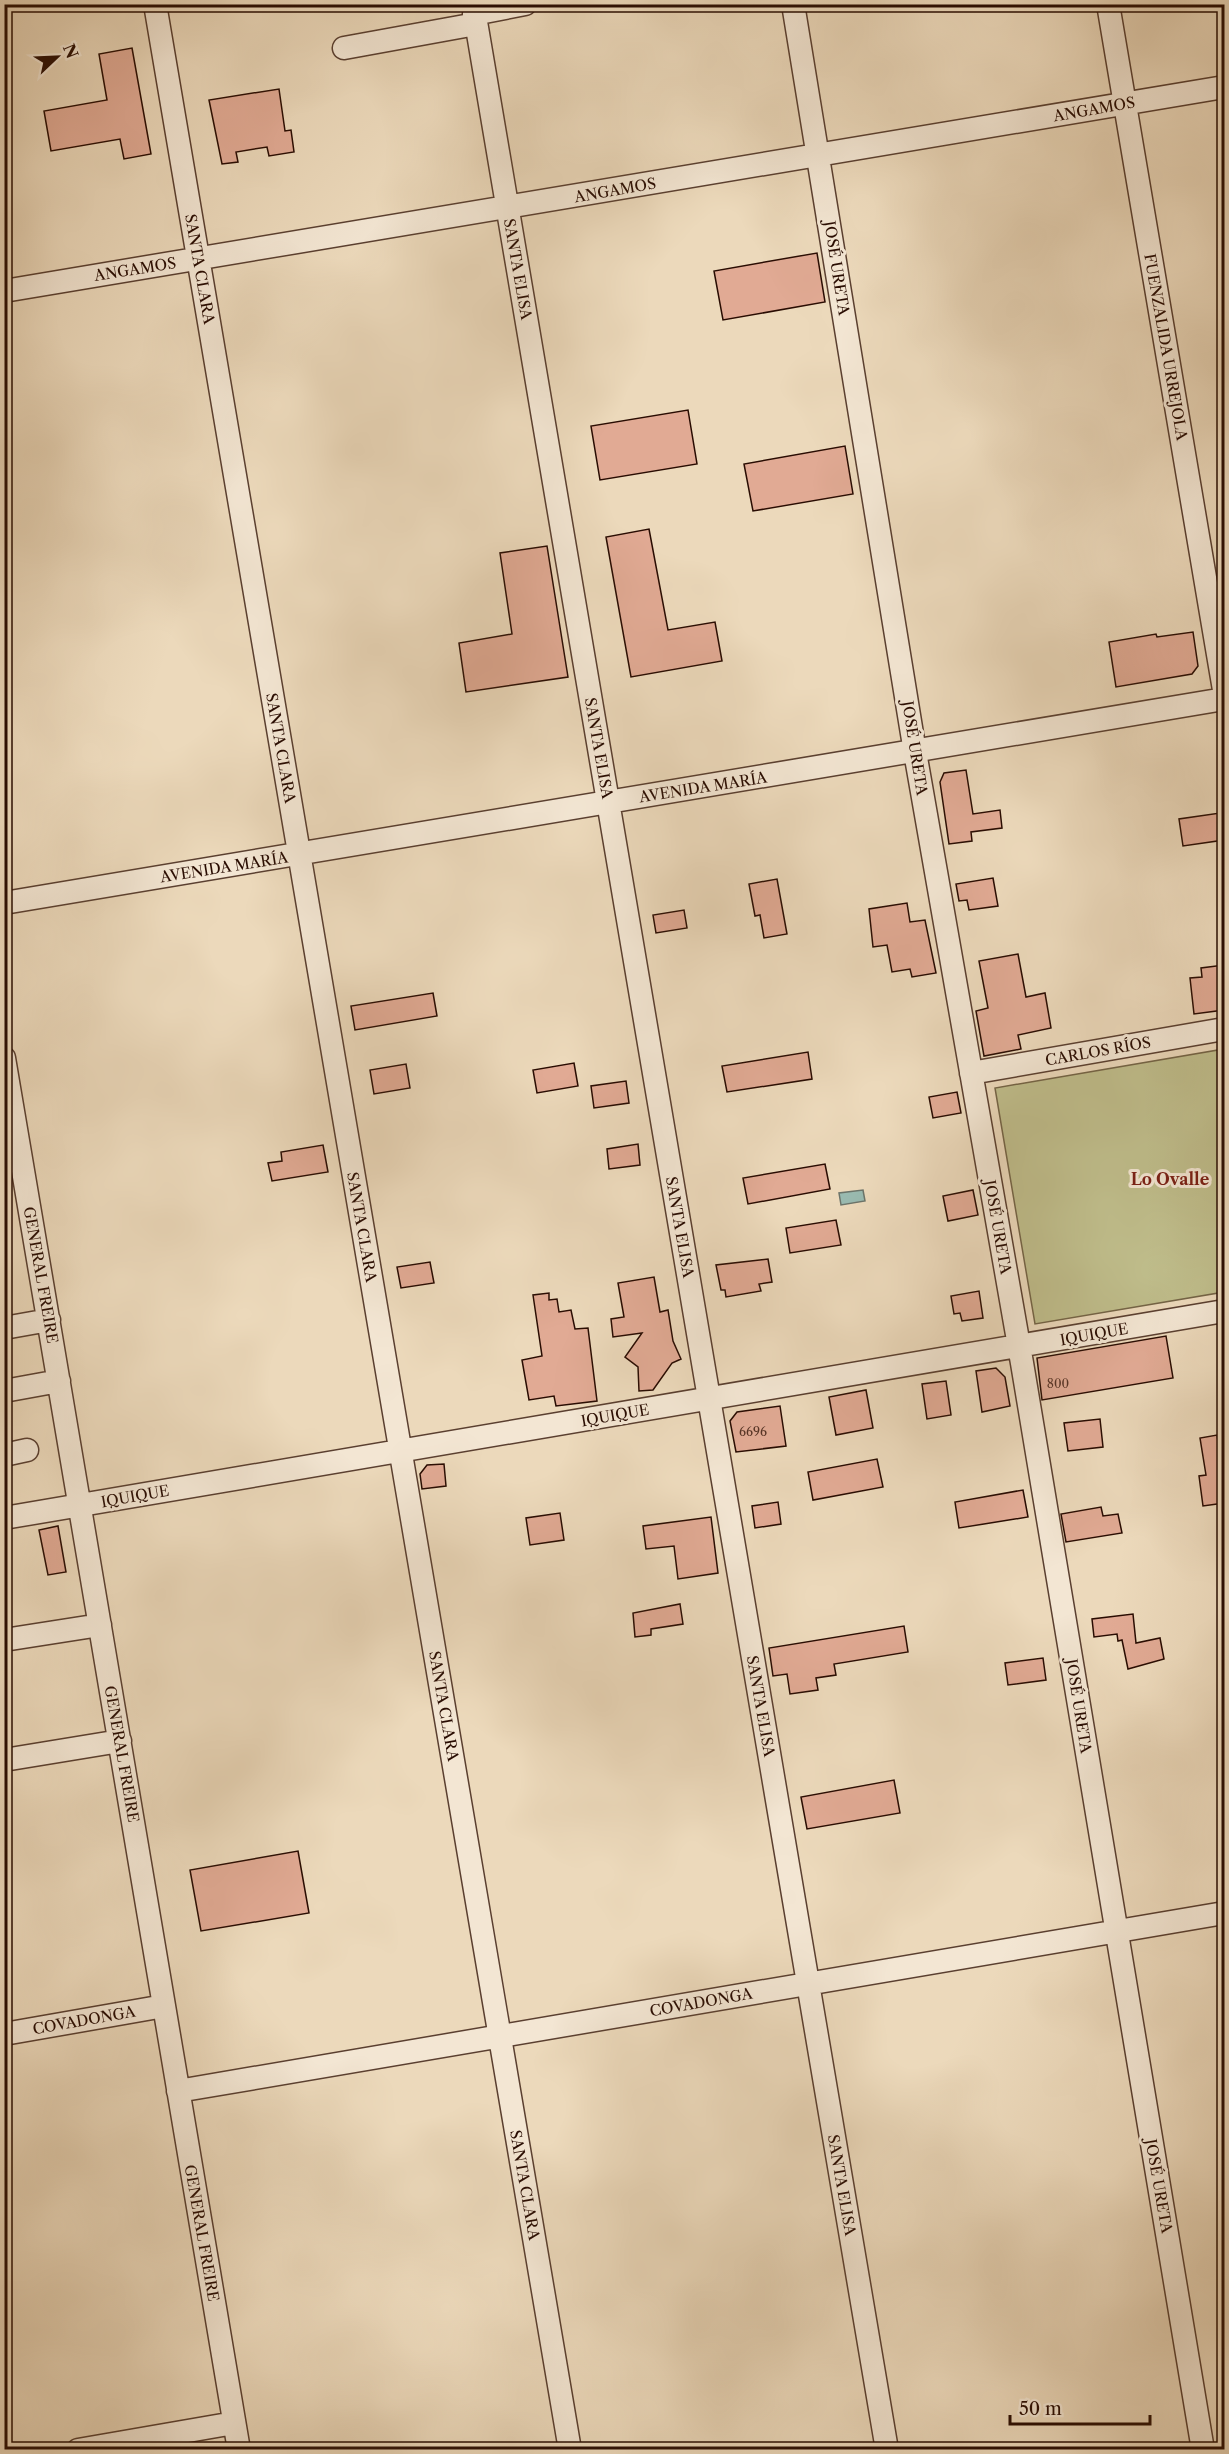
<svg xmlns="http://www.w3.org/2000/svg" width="1229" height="2454" viewBox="0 0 1229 2454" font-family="'Libre Caslon Text',serif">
	<rect width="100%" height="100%" fill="#ecd9bb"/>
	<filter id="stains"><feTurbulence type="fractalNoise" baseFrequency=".00333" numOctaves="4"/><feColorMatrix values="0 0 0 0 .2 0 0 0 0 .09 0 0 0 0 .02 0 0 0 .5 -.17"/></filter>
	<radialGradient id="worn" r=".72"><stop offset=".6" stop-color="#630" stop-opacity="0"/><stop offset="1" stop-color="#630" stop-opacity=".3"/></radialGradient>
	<!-- green -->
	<path fill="#bfbd8b" stroke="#746446" stroke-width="1.5" d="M1224 1049V1292L1035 1324 995 1088Z"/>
	<!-- water -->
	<path fill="#99bab0" stroke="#6c746a" stroke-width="1.5" d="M863 1190 865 1201 841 1205 839 1193Z"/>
	<!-- building -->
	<path fill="#e1aa94" stroke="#290c02" stroke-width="1.5" d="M132 48 151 154 124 159 120 139 51 151 44 111 107 100 99 54Z
		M279 89 285 131 291 130 294 152 269 156 267 147 236 152 238 162 222 164 209 100Z
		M817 253 825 302 723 320 714 271Z
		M688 410 697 464 600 480 591 426Z
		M845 446 853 494 753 511 744 464Z
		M649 529 668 630 715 622 722 661 631 677 606 537Z
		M547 546 568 677 466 692 459 643 512 634 500 553Z
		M1193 632 1198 666 1192 674 1116 687 1109 642 1156 634 1157 637Z
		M966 770 973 814 1000 810 1002 828 971 832 972 841 949 844 940 782 944 773Z
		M1220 813 1224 840 1183 846 1179 819Z
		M993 878 998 906 969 910 967 900 959 901 956 884Z
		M777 879 787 934 764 938 760 915 755 916 749 884Z
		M907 903 910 922 925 920 936 973 912 977 910 969 892 972 887 945 873 947 869 909Z
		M684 910 687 928 656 933 653 915Z
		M1018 954 1026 997 1045 993 1051 1028 1018 1035 1021 1049 984 1056 976 1011 988 1008 979 961Z
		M1224 965V1010L1194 1014 1190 978 1202 977 1201 968Z
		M433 993 437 1016 355 1030 351 1006Z
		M808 1052 812 1079 727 1092 722 1066Z
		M574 1063 578 1086 537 1093 533 1070Z
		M406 1064 410 1088 374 1094 370 1070Z
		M626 1081 629 1103 594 1108 591 1086Z
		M957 1092 961 1113 933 1118 929 1097Z
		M638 1144 640 1165 609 1169 607 1149Z
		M323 1145 328 1172 272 1181 268 1163 282 1161 281 1152Z
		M825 1164 830 1189 748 1204 743 1178Z
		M973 1190 978 1215 948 1221 943 1196Z
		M836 1220 841 1245 790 1253 786 1228Z
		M768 1259 772 1282 759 1284 761 1291 726 1297 725 1290H721L716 1265Z
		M430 1262 434 1283 401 1288 397 1267Z
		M654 1277 660 1312 668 1310 673 1341 681 1359 672 1363 653 1390 639 1391 638 1367 625 1357 642 1333 613 1337 611 1319 624 1317 618 1283Z
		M979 1291 983 1318 962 1321 960 1313 954 1314 951 1296Z
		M549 1293V1300L557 1299 559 1312 571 1310 575 1329 588 1328 597 1401 556 1406 554 1396 529 1400 522 1360 542 1356 533 1295Z
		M1166 1336 1173 1378 1042 1400 1037 1358Z
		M996 1368 1005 1377 1010 1406 982 1412 976 1371Z
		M946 1381 951 1415 927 1419 922 1384Z
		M866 1390 873 1428 836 1435 829 1397Z
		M780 1406 786 1446 736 1452 730 1421 737 1412Z
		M1100 1419 1103 1447 1068 1451 1064 1423Z
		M1217 1435 1224 1479V1503L1203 1506 1199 1476 1206 1475 1200 1438Z
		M877 1459 883 1487 813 1500 808 1472Z
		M444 1464 446 1486 422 1489 420 1474 427 1465Z
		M1023 1490 1028 1517 959 1528 955 1502Z
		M778 1502 781 1524 755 1528 752 1506Z
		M1101 1507 1103 1516 1118 1514 1122 1533 1066 1542 1061 1514Z
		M560 1513 564 1540 530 1545 526 1518Z
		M711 1517 718 1573 678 1579 674 1546 646 1549 643 1526Z
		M58 1526 66 1572 48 1575 39 1530Z
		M680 1604 683 1624 651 1629V1635L635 1637 633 1613Z
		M1133 1614 1136 1643 1160 1638 1164 1659 1128 1669 1122 1640 1118 1641 1117 1634 1094 1637 1092 1619Z
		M904 1626 908 1652 834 1664 836 1675 816 1678 818 1690 790 1694 787 1674 773 1676 769 1648Z
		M1043 1658 1046 1680 1008 1685 1005 1663Z
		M894 1780 900 1813 807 1829 801 1797Z
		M298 1851 309 1913 201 1931 190 1870Z"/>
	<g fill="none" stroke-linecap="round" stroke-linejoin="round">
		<defs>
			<path id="minor" d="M155 4 570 2450
				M473 4 887 2450
				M793 4 915 752 1022 1363 1203 2450
				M1108 4 1224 690
				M474 14 525 4
				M344 48 476 24
				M4 291 1224 87
				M4 903 1224 699
				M4 1058 239 2450
				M971 1073 1224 1029
				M4 1328 49 1320
				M4 1391 59 1381
				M4 1455 27 1450
				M4 1518 1224 1311
				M4 1640 100 1625
				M4 1760 120 1741
				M4 2034 164 2006
				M178 2091 1224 1913
				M78 2450 234 2423"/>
		</defs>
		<!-- minor casing -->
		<use href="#minor" stroke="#5a3f30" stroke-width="25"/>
		<!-- minor -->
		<use href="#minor" stroke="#f3e6d3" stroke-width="22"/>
	</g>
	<g text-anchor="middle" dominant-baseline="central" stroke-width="6" stroke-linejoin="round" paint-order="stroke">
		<!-- number labels -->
		<g font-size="12" fill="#573426">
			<text x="1058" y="1383">800</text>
			<text x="753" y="1431">6696</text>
		</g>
		<!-- street labels -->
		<g font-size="15" fill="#290c02" stroke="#f3e6d3">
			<text transform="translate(1094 109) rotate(-10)">ANGAMOS</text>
			<text transform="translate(615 190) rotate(-10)">ANGAMOS</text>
			<text transform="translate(837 268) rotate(81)">JOSÉ URETA</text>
			<text transform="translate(135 269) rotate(-9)">ANGAMOS</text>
			<text transform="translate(200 269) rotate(80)">SANTA CLARA</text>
			<text transform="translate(518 269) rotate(80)">SANTA ELISA</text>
			<text transform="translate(1166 347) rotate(80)">FUENZALIDA URREJOLA</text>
			<text transform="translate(281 748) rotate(80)">SANTA CLARA</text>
			<text transform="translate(599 748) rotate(80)">SANTA ELISA</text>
			<text transform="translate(915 748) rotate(81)">JOSÉ URETA</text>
			<text transform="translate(703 787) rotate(-9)">AVENIDA MARÍA</text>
			<text transform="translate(224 867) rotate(-9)">AVENIDA MARÍA</text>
			<text transform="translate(1098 1051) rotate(-10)">CARLOS RÍOS</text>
			<text transform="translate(362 1227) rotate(80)">SANTA CLARA</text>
			<text transform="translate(680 1227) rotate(80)">SANTA ELISA</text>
			<text transform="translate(998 1227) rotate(80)">JOSÉ URETA</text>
			<text transform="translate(41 1275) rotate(80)">GENERAL FREIRE</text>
			<text transform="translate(1094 1334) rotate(-10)">IQUIQUE</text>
			<text transform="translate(615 1415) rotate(-10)">IQUIQUE</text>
			<text transform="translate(135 1496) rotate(-10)">IQUIQUE</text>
			<text transform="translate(444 1706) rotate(80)">SANTA CLARA</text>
			<text transform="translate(761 1706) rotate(80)">SANTA ELISA</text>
			<text transform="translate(1079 1706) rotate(81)">JOSÉ URETA</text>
			<text transform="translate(122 1754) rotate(80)">GENERAL FREIRE</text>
			<text transform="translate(701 2002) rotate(-10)">COVADONGA</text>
			<text transform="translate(84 2020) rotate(-10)">COVADONGA</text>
			<text transform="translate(525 2185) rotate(80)">SANTA CLARA</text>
			<text transform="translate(842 2185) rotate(80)">SANTA ELISA</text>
			<text transform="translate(1159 2186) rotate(80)">JOSÉ URETA</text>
			<text transform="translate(202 2233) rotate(80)">GENERAL FREIRE</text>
		</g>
		<!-- neighbourhood labels -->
		<g font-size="16" font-weight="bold" fill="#7a1f14" stroke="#f3e6d3">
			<text x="1170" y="1179">Lo Ovalle</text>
		</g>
	</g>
	<!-- margin -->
	<rect width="1229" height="2454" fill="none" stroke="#ecd9bb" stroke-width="24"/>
	<rect x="6" y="6" width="1217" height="2442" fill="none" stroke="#290c02" stroke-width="3"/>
	<rect x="12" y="12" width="1205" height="2430" fill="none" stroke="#290c02" stroke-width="1.5"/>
	<!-- north arrow -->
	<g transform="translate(57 57) rotate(67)" stroke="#f3e6d3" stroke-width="4.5" paint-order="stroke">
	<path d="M0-4.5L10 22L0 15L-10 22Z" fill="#290c02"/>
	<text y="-9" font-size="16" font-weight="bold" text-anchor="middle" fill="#290c02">N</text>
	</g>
	<!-- scale -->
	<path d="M1010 2415v9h140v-9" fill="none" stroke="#290c02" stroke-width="3"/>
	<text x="1019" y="2415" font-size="18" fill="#290c02" stroke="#f3e6d3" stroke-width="4.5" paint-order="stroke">50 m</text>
	<rect width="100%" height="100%" filter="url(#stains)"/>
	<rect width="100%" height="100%" fill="url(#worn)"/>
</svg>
